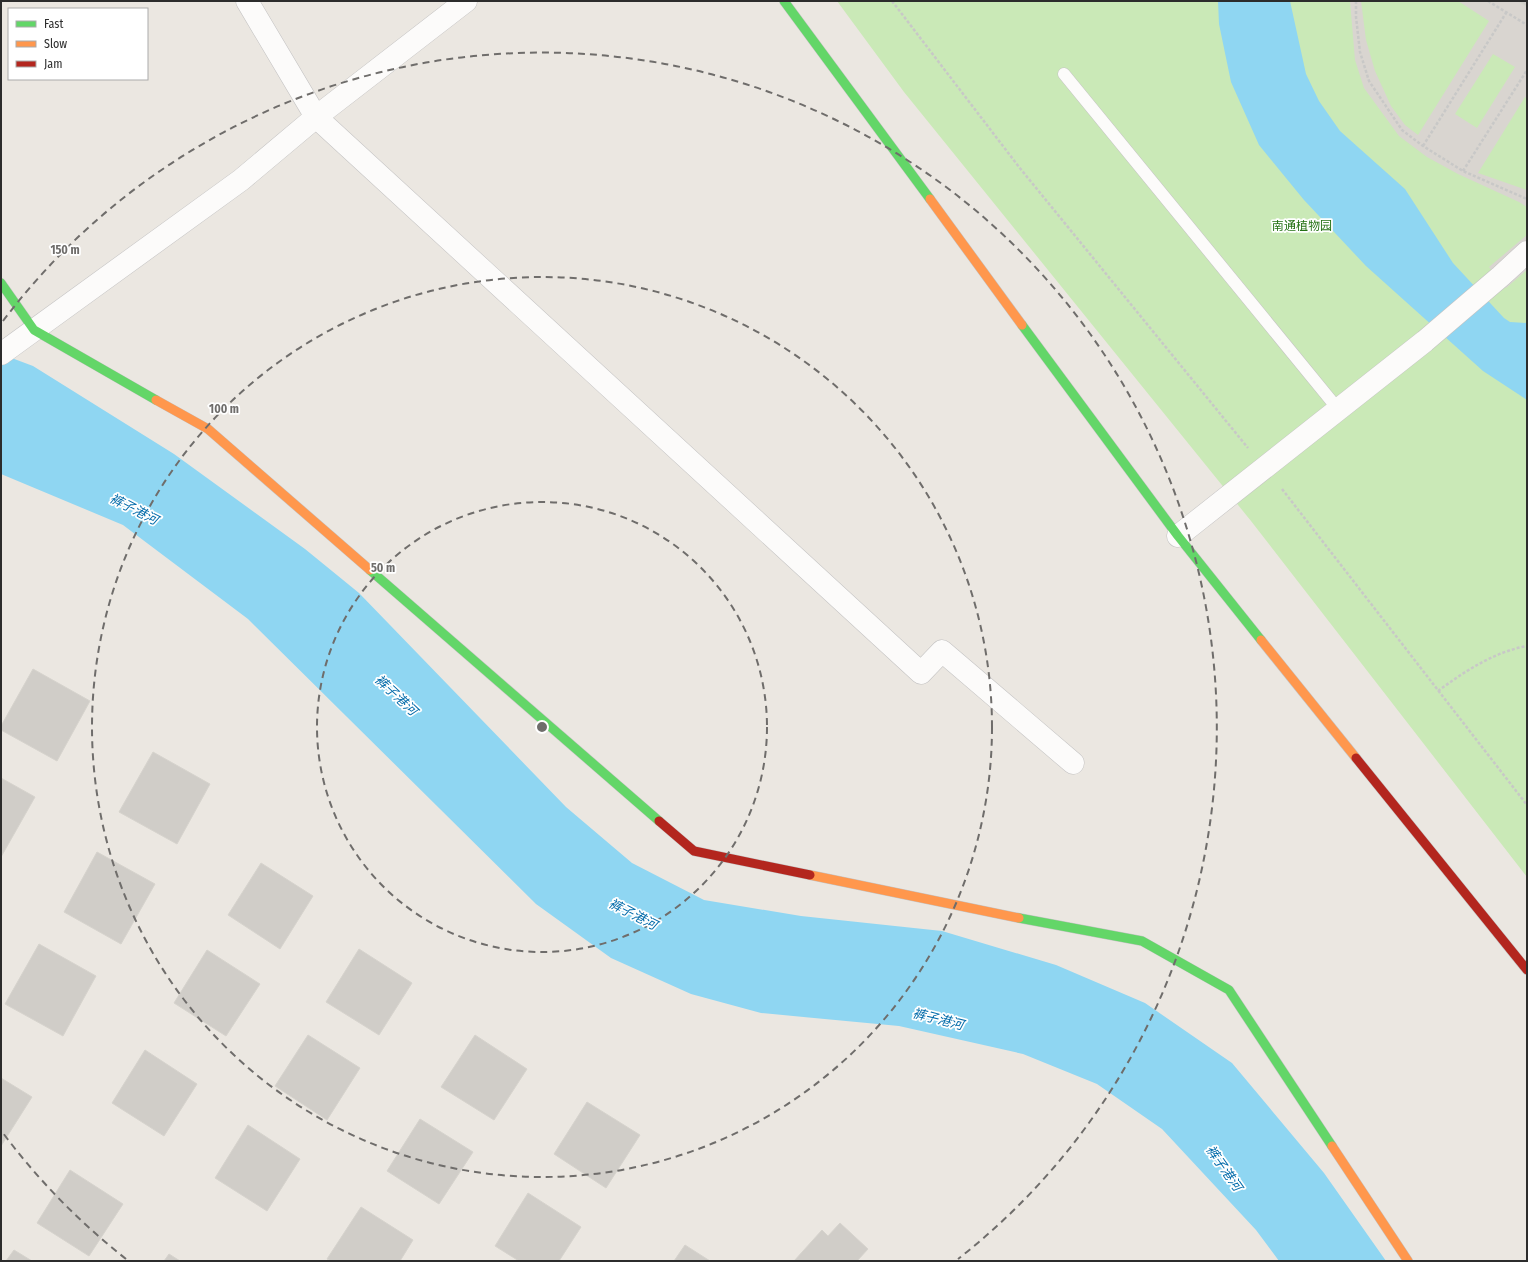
<svg xmlns="http://www.w3.org/2000/svg" width="1528" height="1262" viewBox="0 0 1528 1262" font-family="'Fira Sans Condensed','Noto Sans SC',sans-serif">
	<rect width="100%" height="100%" fill="#ebe7e1"/>
	<!-- green -->
	<path fill="#cae9b7" d="M837 1H1527V877L1251 521 904 92Z"/>
	<!-- plaza -->
	<path fill="#d9d5d0" fill-rule="evenodd" d="M1350 1H1361L1366 40 1375 71 1391 106 1405 125 1418 135 1489 21 1458 1H1518L1527 7V98L1525 97 1478 173 1527 190V207L1519 202 1458 174 1427 157 1399 136 1364 88 1355 60ZM1493 54 1515 67 1477 128 1455 114Z
		M1527 235V270L1506 288 1489 267Z"/>
	<!-- water -->
	<path fill="#8fd6f2" d="M1218 1H1290L1306 74 1319 101 1340 131 1405 189 1453 263 1504 318 1510 322 1527 323V400L1483 371 1366 266 1304 200 1259 145 1231 82 1219 24Z
		M1 354 33 366 174 454 305 549 359 593 566 807 632 863 704 900 801 916 942 931 1056 965 1145 1003 1232 1063 1324 1173 1386 1261H1279L1256 1230 1162 1129 1097 1084 1023 1054 899 1026 761 1013 691 994 611 958 536 904 248 619 123 525 1 474Z"/>
	<!-- building -->
	<path fill="#d0cdc8" stroke="#d6d3cd" d="M1518 1H1527V7Z
		M33 669 90 701 57 761 1 730V726Z
		M153 752 210 784 177 844 119 812Z
		M1 778 35 797 1 857Z
		M97 852 155 884 121 944 64 912Z
		M261 863 313 896 280 949 228 915Z
		M39 944 96 976 63 1036 5 1004Z
		M359 949 412 983 379 1035 326 1002Z
		M207 950 260 984 226 1036 174 1003Z
		M308 1035 360 1068 327 1120 275 1086Z
		M475 1035 527 1069 494 1120 441 1087Z
		M145 1050 197 1084 164 1136 112 1103Z
		M1 1078 32 1097 1 1146Z
		M587 1102 640 1135 606 1188 554 1154Z
		M420 1119 473 1152 439 1204 387 1171Z
		M248 1125 300 1159 267 1211 215 1178Z
		M70 1170 123 1204 89 1256 37 1223Z
		M528 1193 581 1227 559 1261H519L495 1246Z
		M361 1207 413 1240 400 1261H331L327 1259Z
		M840 1223 868 1249 857 1261H794L822 1230 828 1236Z
		M685 1245 710 1261H674Z
		M14 1250 32 1261H6Z
		M169 1254 180 1261H164Z"/>
	<g fill="none" stroke-linecap="round" stroke-linejoin="round">
		<defs>
			<path id="lane" d="M1064 74 1338 409"/>
			<path id="street" d="M247 1 316 117 921 673 942 651 1073 763
				M1 354 241 180 316 117 466 1
				M1178 536 1425 341 1501 276 1527 252"/>
			<path id="fast" d="M784 1 930 199
				M1 283 34 330 156 400
				M1022 325 1178 536 1261 640
				M370 570 659 821
				M1019 918 1142 941 1229 990 1332 1146"/>
			<path id="slow" d="M930 199 1022 325
				M156 400 208 429 370 570
				M1261 640 1356 758
				M810 875 1019 918
				M1332 1146 1408 1261"/>
			<path id="jam" d="M1356 758 1527 970
				M659 821 694 851 810 875"/>
		</defs>
		<!-- lane casing -->
		<use href="#lane" stroke="#c4c3c3" stroke-width="13"/>
		<!-- street casing -->
		<use href="#street" stroke="#c4c3c3" stroke-width="23"/>
		<!-- fast casing -->
		<use href="#fast" stroke="#c4c3c3" stroke-width="10"/>
		<!-- slow casing -->
		<use href="#slow" stroke="#c4c3c3" stroke-width="10"/>
		<!-- jam casing -->
		<use href="#jam" stroke="#c4c3c3" stroke-width="10"/>
		<!-- path -->
		<path stroke="#c8c8c7" stroke-width="2.5" stroke-dasharray="3 2" stroke-linecap="butt" d="M892 1 1019 167 1248 448
			M1356 1V17L1360 52 1369 81 1402 130 1423 146 1463 171 1527 199
			M1488 1 1527 25
			M1423 146 1506 13
			M1463 171 1527 70
			M1282 489 1527 805
			M1438 691C1465 671 1494 652 1527 646"/>
		<!-- lane -->
		<use href="#lane" stroke="#fcfbfa" stroke-width="12"/>
		<!-- street -->
		<use href="#street" stroke="#fcfbfa" stroke-width="22"/>
		<!-- fast -->
		<use href="#fast" stroke="#63d668" stroke-width="9"/>
		<!-- slow -->
		<use href="#slow" stroke="#ff974d" stroke-width="9"/>
		<!-- jam -->
		<use href="#jam" stroke="#b3261e" stroke-width="9"/>
	</g>
	<!-- distance rings -->
	<g fill="none" stroke="#6f6d6b" stroke-width="2" stroke-dasharray="7 5">
		<circle cx="542" cy="727" r="225"/>
		<circle cx="542" cy="727" r="450"/>
		<path d="M126 1259A675 675 0 0 1 3 1133M3 321A675 675 0 1 1 958 1259"/>
	</g>
	<g text-anchor="middle" dominant-baseline="central" stroke-width="3.5" stroke-linejoin="round" paint-order="stroke">
		<!-- park labels -->
		<g font-size="12" fill="#247114" stroke="#fff">
			<text x="1302" y="226">南通植物园</text>
		</g>
		<!-- water labels -->
		<g font-size="13" font-style="italic" fill="#026baa" stroke="#fff">
			<text transform="translate(134 509) rotate(27)">裤子港河</text>
			<text transform="translate(396 695) rotate(43)">裤子港河</text>
			<text transform="translate(633 914) rotate(27)">裤子港河</text>
			<text transform="translate(938 1019) rotate(14)">裤子港河</text>
			<text transform="translate(1224 1168) rotate(55)">裤子港河</text>
		</g>
	</g>
	<circle cx="542" cy="727" r="6" fill="#6f6d6b" stroke="#fff" stroke-width="2"/>
	<g font-size="12" text-anchor="middle" font-weight="bold" fill="#6f6d6b" stroke="#fff" stroke-width="3.5" stroke-linejoin="round" paint-order="stroke">
		<text x="65" y="254">150 m</text>
		<text x="224" y="413">100 m</text>
		<text x="383" y="572">50 m</text>
	</g>
	<!-- border -->
	<rect width="1528" height="1262" fill="none" stroke="#2c2c2c" stroke-width="4"/>
	<!-- legend -->
	<rect x="8" y="8" width="140" height="72" fill="#ffffff" stroke="#ababab"/>
	<rect x="16" y="21" width="20" height="6" fill="#63d668" stroke="#ababab"/>
	<text x="44" y="28" font-size="12" fill="#2c2c2c">Fast</text>
	<rect x="16" y="41" width="20" height="6" fill="#ff974d" stroke="#ababab"/>
	<text x="44" y="48" font-size="12" fill="#2c2c2c">Slow</text>
	<rect x="16" y="61" width="20" height="6" fill="#b3261e" stroke="#ababab"/>
	<text x="44" y="68" font-size="12" fill="#2c2c2c">Jam</text>
</svg>
